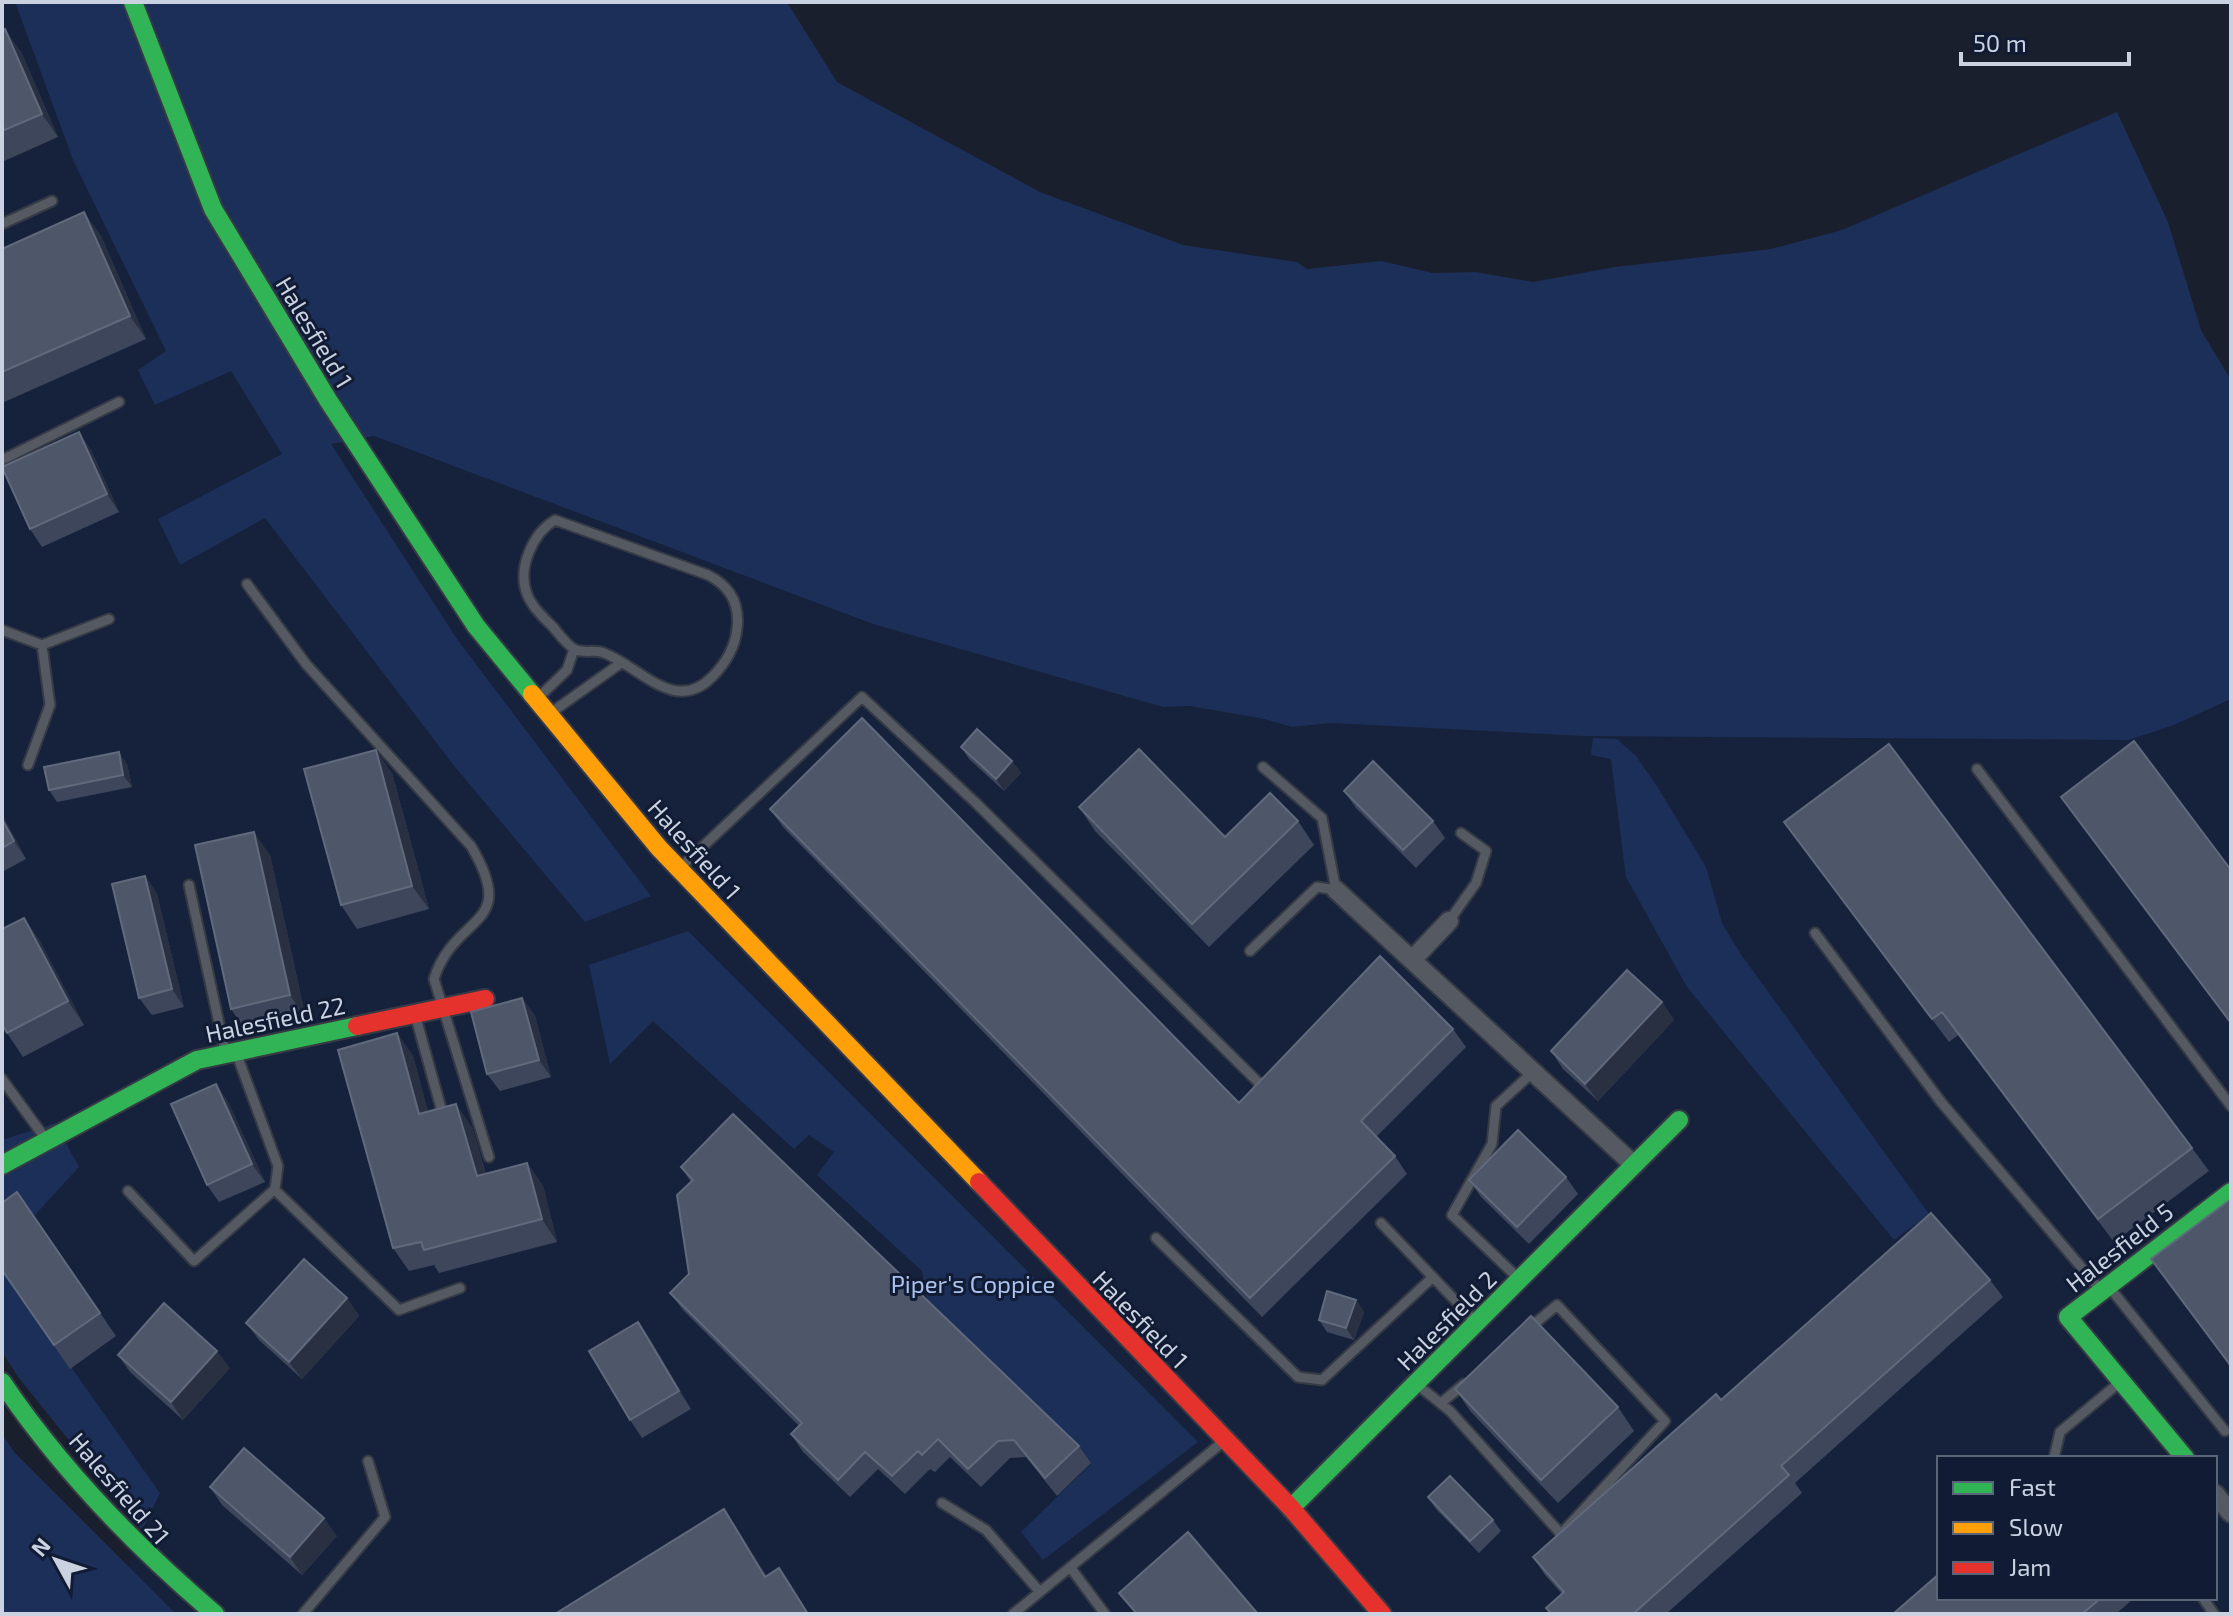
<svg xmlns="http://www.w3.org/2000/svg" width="2233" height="1616" viewBox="0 0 2233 1616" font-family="'Exo 2',sans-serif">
	<rect width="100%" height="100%" fill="#191f2c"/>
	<!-- built -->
	<path fill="#16223c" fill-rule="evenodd" d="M2 2H15L73 160 167 352 155 405 231 370 282 454 374 436 873 624 1163 707 1190 706 1264 719 1292 727 1331 723 1582 736 2129 740 2174 725 2231 699V1614H176L127 1569 160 1493 2 1269V1238L55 1123 2 1140ZM1939 1458H2215V1598H1939Z"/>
	<!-- green -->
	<path fill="#1c2f59" d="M15 2H787L837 82 1040 192 1183 245 1297 262 1307 269 1381 261 1433 273 1476 272 1533 282 1615 267 1771 249 1842 230 2117 112 2168 222 2201 330 2231 380V699L2174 725 2129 740 1582 736 1331 723 1292 727 1264 719 1190 706 1163 707 873 624 374 436 331 444 457 639 651 896 585 922 455 767 265 518 180 565 158 519 282 454 231 371 155 405 138 370 166 351 73 160Z
		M1593 738 1617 739 1636 756 1657 786 1706 867 1722 923 1740 953 1929 1214 1894 1240 1687 987 1626 877 1611 759 1591 755Z
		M688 931 1198 1442 1043 1560 1021 1532 1091 1464 928 1304 922 1271 817 1175 834 1152 809 1135 794 1149 653 1021 610 1064 589 965Z
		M55 1123 79 1167 34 1216 2 1238V1140Z
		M2 1269 160 1493 142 1531 18 1377 2 1352Z
		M2 1434 15 1453 176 1614H2Z"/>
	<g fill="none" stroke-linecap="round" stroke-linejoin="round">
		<defs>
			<path id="lane" d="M2 224 52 201
				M2 460 119 402
				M555 520 708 575C730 586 740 604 737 629 735 647 725 664 712 677 675 715 639 666 604 653 595 649 583 654 574 649 566 644 559 634 553 627 543 617 532 607 527 594 517 568 533 533 555 520Z
				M247 584 306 664 471 846C520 929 455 912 434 979L489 1157
				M2 630 42 645 109 619
				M539 697 567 670 574 649
				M552 712 621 663
				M28 765 50 705 42 645
				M1977 769 2231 1106
				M681 867 862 697 976 803 1261 1085
				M189 885 225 1051
				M1449 921 1476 883 1486 851 1461 833
				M1815 933 1941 1102 2099 1288
				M1250 951 1317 887 1336 890 1322 818 1263 767
				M416 1018 444 1119
				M2 1079 45 1138
				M275 1190 399 1310 460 1288
				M128 1191 194 1261 275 1189 278 1166 237 1055
				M1381 1223 1475 1321
				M1156 1238 1298 1377 1322 1380 1433 1277
				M1517 1277 1452 1215 1492 1144 1496 1106 1533 1072
				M2110 1288 2225 1431
				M1419 1386 1450 1411 1561 1534 1665 1421 1557 1305 1527 1330
				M1441 1403 1464 1384
				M2054 1458 2060 1432 2120 1382
				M942 1503 986 1530 1040 1592
				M1070 1567 1105 1614
				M2203 1598 2214 1614
				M303 1614 385 1517 368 1461
				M1013 1614 1224 1441"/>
			<path id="street" d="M1336 890 1634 1165
				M1412 960 1449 921
				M2215 1494 2231 1513"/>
			<path id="fast" d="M133 2 213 209 328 400 476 626 532 694
				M2 1165 197 1060 357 1026
				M2 1382C62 1471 134 1545 215 1614
				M2185 1458 2068 1317 2231 1192
				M1291 1508 1679 1120"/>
			<path id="slow" d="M532 694 659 848 979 1182"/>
			<path id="jam" d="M357 1026 485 999
				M979 1182 1291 1508 1382 1614"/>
		</defs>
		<!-- lane casing -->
		<use href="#lane" stroke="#353a45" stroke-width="13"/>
		<!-- street casing -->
		<use href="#street" stroke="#353a45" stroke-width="22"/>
		<!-- fast casing -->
		<use href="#fast" stroke="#353a45" stroke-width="22"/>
		<!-- slow casing -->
		<use href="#slow" stroke="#353a45" stroke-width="22"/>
		<!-- jam casing -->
		<use href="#jam" stroke="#353a45" stroke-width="22"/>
		<!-- lane -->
		<use href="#lane" stroke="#545962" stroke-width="9"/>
		<!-- street -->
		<use href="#street" stroke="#545962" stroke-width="18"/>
		<!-- fast -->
		<use href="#fast" stroke="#30b455" stroke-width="18"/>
		<!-- slow -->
		<use href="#slow" stroke="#ff9f0a" stroke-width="18"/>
		<!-- jam -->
		<use href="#jam" stroke="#e5322d" stroke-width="18"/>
	</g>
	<!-- wall -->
	<path fill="#3e465b" d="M2 30 21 52 58 137 2 162Z
		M84 212 101 236 146 339 2 403V249Z
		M91 450 119 512 42 547 30 529Z
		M961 747 1012 761 1021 773 1004 791 969 759Z
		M127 764 132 787 57 802 49 790Z
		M392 773 429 909 357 929 341 905Z
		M1344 791 1433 821 1445 838 1416 868 1356 808Z
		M2061 797 2231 870V1024L2077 820Z
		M1079 807 1225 837 1298 821 1314 845 1209 947 1095 831Z
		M770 809 1239 1103 1453 1029 1466 1047 1376 1137 1395 1156 1407 1174 1262 1317 783 827Z
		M2 814 26 859 2 872Z
		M1784 822 2192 1148 2209 1171 2114 1242 1958 1035 1949 1042Z
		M270 855 306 1019 247 1032 231 1009Z
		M145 876 157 894 184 1007 152 1015 139 998Z
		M24 918 40 941 84 1025 23 1057 7 1033Z
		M522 998 535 1016 551 1077 500 1091 487 1074Z
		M1662 1002 1674 1020 1598 1101 1563 1069 1551 1051Z
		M397 1033 413 1056 428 1112 472 1127 486 1174 527 1163 543 1186 557 1242 439 1273 434 1265 409 1271 393 1248Z
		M216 1084 228 1102 265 1182 219 1202 207 1185Z
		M681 1167 1079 1446 1091 1463 1057 1496 1026 1457 1010 1458 981 1487 950 1457 935 1472 930 1469 905 1494 878 1469 850 1497 803 1452 791 1434 799 1426 683 1310 670 1293 689 1274 691 1182Z
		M1566 1177 1578 1194 1529 1244 1481 1197 1469 1180Z
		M17 1192 116 1336 70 1369 2 1270Z
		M2231 1199V1368L2151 1259Z
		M1990 1280 2003 1297 1795 1483 1802 1493 1666 1614H1551L1546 1608 1562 1594 1545 1575 1533 1557 1721 1400Z
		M347 1298 359 1316 302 1379 259 1340 246 1323Z
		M1356 1300 1364 1312 1354 1340 1327 1332 1319 1320Z
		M638 1322 650 1339 691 1409 642 1438 630 1420Z
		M118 1355 230 1368 183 1420 130 1372Z
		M1455 1389 1618 1407 1634 1431 1558 1503 1471 1412Z
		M210 1487 337 1536 302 1575 222 1505Z
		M1428 1497 1493 1520 1501 1531 1479 1553 1436 1509Z
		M1939 1598H2134L2116 1614H1893Z"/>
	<!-- shaded-wall -->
	<path fill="#293042" d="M5 29 21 52 58 137 42 114Z
		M84 212 101 236 146 339 130 316Z
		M79 432 91 450 119 512 107 494Z
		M376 750 392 773 429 909 412 886Z
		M119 752 127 764 132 787 123 775Z
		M1012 761 1021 773 1004 791 996 779Z
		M2 814 26 859 14 841 2 819Z
		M254 832 270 855 306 1019 290 995Z
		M145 876 157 894 184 1007 172 989Z
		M24 918 40 941 84 1025 68 1001Z
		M522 998 535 1016 551 1077 539 1060Z
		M1662 1002 1674 1020 1598 1101 1585 1084Z
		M397 1033 413 1056 435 1137 419 1114Z
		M216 1084 228 1102 265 1182 252 1164Z
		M456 1104 472 1127 493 1199 477 1176Z
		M527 1163 543 1186 557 1242 542 1219Z
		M347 1298 359 1316 302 1379 289 1362Z
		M1356 1300 1364 1312 1354 1340 1346 1328Z
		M638 1322 650 1339 691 1409 679 1391Z
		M217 1351 230 1368 183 1420 171 1402Z
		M724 1509 740 1533 782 1600 765 1577Z
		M324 1518 337 1536 302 1575 290 1557Z"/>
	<!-- building -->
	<path fill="#4e566a" stroke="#61697c" stroke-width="2" d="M5 29 42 114 2 131V30Z
		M84 212 130 316 2 372V249Z
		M79 432 107 494 30 529 2 467Z
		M862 718 1239 1103 1380 956 1453 1029 1361 1121 1395 1156 1250 1298 770 809Z
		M977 729 1012 761 996 779 961 747Z
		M2134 741 2231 870V1023L2061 797Z
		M1889 744 2192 1148 2098 1219 1942 1012 1932 1019 1784 822Z
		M1139 749 1225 837 1270 793 1298 821 1192 924 1079 807Z
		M376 750 412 886 341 905 304 769Z
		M119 752 123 775 49 790 44 767Z
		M1373 761 1433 821 1403 850 1344 791Z
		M2 819 14 841 2 848Z
		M254 832 290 995 231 1009 195 845Z
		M145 876 172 989 139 998 112 884Z
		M24 918 68 1001 7 1033 2 1024V929Z
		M1627 970 1662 1002 1585 1084 1551 1051Z
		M522 998 539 1060 487 1074 471 1012Z
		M397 1033 419 1114 456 1104 477 1176 527 1163 542 1219 424 1250 421 1242 393 1248 338 1050Z
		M216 1084 252 1164 207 1185 171 1104Z
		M733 1114 1079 1446 1045 1478 1014 1440 998 1441 968 1469 938 1439 922 1455 918 1451 892 1476 865 1452 838 1480 791 1434 802 1423 670 1293 689 1274 677 1195 693 1180 681 1167Z
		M1518 1130 1566 1177 1517 1227 1469 1180Z
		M17 1192 100 1313 54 1345 2 1270V1203Z
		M2231 1199V1366L2151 1259Z
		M1931 1213 1990 1280 1781 1466 1789 1475 1633 1614H1552L1546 1608 1564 1592 1533 1557 1716 1394 1721 1400Z
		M304 1259 347 1298 289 1362 246 1323Z
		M1327 1291 1356 1300 1346 1328 1319 1320Z
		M164 1303 217 1351 171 1402 118 1355Z
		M1531 1316 1618 1407 1541 1480 1455 1389Z
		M638 1322 679 1391 630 1420 589 1351Z
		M244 1448 324 1518 290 1557 210 1487Z
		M1450 1476 1493 1520 1470 1541 1428 1497Z
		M724 1509 765 1577 779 1568 808 1614H555Z
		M1188 1532 1258 1614H1137L1119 1593Z
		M1939 1574V1598H2101L2082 1614H1893Z"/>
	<g text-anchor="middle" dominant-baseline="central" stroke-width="6" stroke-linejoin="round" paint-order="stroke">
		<!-- street labels -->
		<g font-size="24" fill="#cad2e2" stroke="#111c34">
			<text transform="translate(315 332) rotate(59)">Halesfield 1</text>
			<text transform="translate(695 849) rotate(48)">Halesfield 1</text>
			<text transform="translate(275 1019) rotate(-12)">Halesfield 22</text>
			<text transform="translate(2119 1247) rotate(-38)">Halesfield 5</text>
			<text transform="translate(1141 1319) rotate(46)">Halesfield 1</text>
			<text transform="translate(1446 1320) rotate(-45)">Halesfield 2</text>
			<text transform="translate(120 1488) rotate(49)">Halesfield 21</text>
		</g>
		<!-- park labels -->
		<g font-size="24" fill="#acc1eb" stroke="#111c34">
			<text x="973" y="1283">Piper's Coppice</text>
		</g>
	</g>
	<!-- border -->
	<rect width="2233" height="1616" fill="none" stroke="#cad2e2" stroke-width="8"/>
	<!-- legend -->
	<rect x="1937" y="1456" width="280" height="144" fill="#111c34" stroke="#5b657a" stroke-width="2"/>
	<rect x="1953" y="1482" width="40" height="12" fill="#30b455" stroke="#5b657a" stroke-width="2"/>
	<text x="2009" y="1496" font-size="24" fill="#cad2e2">Fast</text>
	<rect x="1953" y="1522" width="40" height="12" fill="#ff9f0a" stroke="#5b657a" stroke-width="2"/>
	<text x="2009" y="1536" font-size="24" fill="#cad2e2">Slow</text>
	<rect x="1953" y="1562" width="40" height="12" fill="#e5322d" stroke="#5b657a" stroke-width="2"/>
	<text x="2009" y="1576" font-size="24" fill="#cad2e2">Jam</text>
	<!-- north arrow -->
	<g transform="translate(56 1560) rotate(310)" stroke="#111c34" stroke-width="6" paint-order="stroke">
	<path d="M0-6L14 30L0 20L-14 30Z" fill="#cad2e2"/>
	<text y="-12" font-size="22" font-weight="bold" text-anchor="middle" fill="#cad2e2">N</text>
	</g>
	<!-- scale -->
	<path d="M1961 52v12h168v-12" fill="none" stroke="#cad2e2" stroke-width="4"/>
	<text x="1973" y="52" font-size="24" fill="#cad2e2" stroke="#111c34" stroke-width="6" paint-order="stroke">50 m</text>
</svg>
